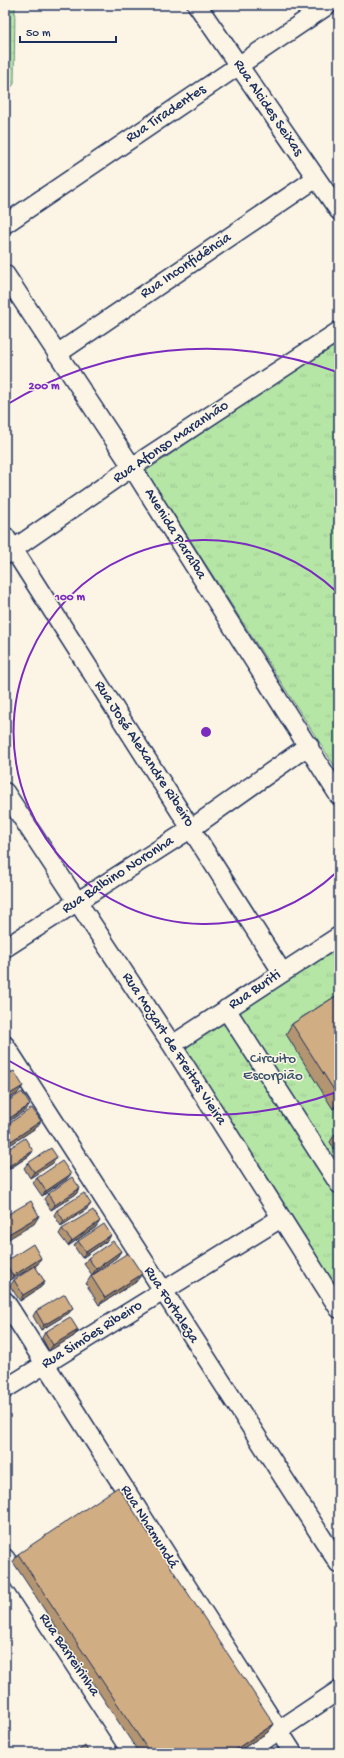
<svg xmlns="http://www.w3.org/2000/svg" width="344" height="1758" viewBox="0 0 344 1758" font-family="'Gochi Hand',sans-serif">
	<defs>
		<pattern id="wetland-marsh" width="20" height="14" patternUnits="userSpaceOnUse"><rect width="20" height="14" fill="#b6e6a6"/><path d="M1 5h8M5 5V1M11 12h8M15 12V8" fill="none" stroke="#9cc691"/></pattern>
		<pattern id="park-tufts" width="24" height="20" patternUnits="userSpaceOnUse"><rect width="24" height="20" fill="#b6e6a6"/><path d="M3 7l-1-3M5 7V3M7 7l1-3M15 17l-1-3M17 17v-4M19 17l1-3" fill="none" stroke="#9cc691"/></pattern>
	</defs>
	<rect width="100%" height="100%" fill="#fcf5e5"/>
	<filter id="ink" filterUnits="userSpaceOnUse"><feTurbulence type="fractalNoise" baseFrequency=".025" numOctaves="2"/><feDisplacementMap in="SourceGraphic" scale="8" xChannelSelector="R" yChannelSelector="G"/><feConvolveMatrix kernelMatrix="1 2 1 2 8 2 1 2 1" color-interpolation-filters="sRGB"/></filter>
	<g filter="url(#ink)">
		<!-- wetland -->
		<path fill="url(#wetland-marsh)" stroke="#688a82" d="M5 5H15L14 84 5 94Z"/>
		<!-- park -->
		<path fill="url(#park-tufts)" stroke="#688a82" d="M339 340V773L146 471Z
			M339 946V1293L181 1047Z"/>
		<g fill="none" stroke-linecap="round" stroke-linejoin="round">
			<defs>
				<path id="minor" d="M197 5 339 211
					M5 224 328 5
					M5 274 132 467 339 796
					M57 354 315 179
					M5 536 282 972
					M5 555 132 467 339 331
					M5 792 172 1045 339 1309
					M5 948 192 828 309 745
					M226 1009 339 1184
					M5 1045 339 1564
					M172 1045 339 936
					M5 1301 293 1753
					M5 1389 281 1218
					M5 1558 132 1753
					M245 1753 339 1690"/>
			</defs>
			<!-- minor casing -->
			<use href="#minor" stroke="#1b2f5e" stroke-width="21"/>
			<!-- minor -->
			<use href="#minor" stroke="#fcf5e5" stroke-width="18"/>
		</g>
		<!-- wall -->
		<path fill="#b49571" stroke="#1b2f5e" d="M339 994V1105L333 1109 286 1034 292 1024Z
			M5 1126 37 1127 7 1147 5 1144Z
			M339 1132V1157L330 1142 335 1134Z
			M5 1151H33L29 1156 5 1172Z
			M28 1163H53L30 1178 24 1168Z
			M37 1178 67 1179 42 1196 33 1183Z
			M80 1188 76 1194 51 1210 44 1199 48 1194Z
			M87 1209 61 1226 54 1215 57 1210Z
			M96 1227 68 1246 59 1234 62 1229Z
			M111 1235 108 1240 82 1258 74 1246 78 1241Z
			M121 1251 117 1257 92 1275 84 1264 88 1258Z
			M5 1262 38 1264 9 1281 5 1274Z
			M91 1276 136 1282 99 1305 86 1284Z
			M14 1280 45 1282 41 1287 20 1301 10 1286Z
			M73 1308 69 1313 41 1330 33 1316 36 1311Z
			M78 1330 74 1336 49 1351 42 1338 45 1332Z
			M18 1554 274 1724 268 1732 236 1753H139L13 1562Z"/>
		<!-- shaded-wall -->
		<path fill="#92795c" stroke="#1b2f5e" d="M23 1086 17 1094 5 1101V1097Z
			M339 1100V1105L333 1109Z
			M30 1105 26 1110 5 1124V1121Z
			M41 1121 37 1127 7 1147 11 1141Z
			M33 1151 29 1156 5 1171 9 1166Z
			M57 1157 53 1163 30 1178 34 1172Z
			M71 1174 67 1179 42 1196 46 1191Z
			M80 1188 76 1194 51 1210 55 1205Z
			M91 1204 87 1209 61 1226 64 1221Z
			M39 1216 34 1224 5 1241V1236Z
			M100 1221 96 1227 68 1246 72 1241Z
			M111 1235 108 1240 82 1258 86 1252Z
			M121 1251 117 1257 92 1275 96 1269Z
			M41 1258 38 1264 9 1281 13 1276Z
			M142 1274 136 1282 99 1305 105 1298Z
			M45 1282 41 1287 20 1301 23 1295Z
			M73 1308 69 1313 41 1330 44 1325Z
			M78 1330 74 1336 49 1351 53 1345Z
			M274 1724 268 1732 236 1753H230Z"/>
		<!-- building -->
		<path fill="#d1ad83" stroke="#1b2f5e" d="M339 994V1098L292 1024Z
			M5 1066 9 1073 5 1076Z
			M14 1071 23 1086 5 1097V1076Z
			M22 1092 30 1105 5 1121V1103Z
			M32 1108 41 1121 11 1141 5 1132V1126Z
			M339 1132V1141L335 1134Z
			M25 1138 33 1151 9 1166 5 1160V1151Z
			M51 1148 57 1157 34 1172 28 1163Z
			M62 1161 71 1174 46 1191 37 1178Z
			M72 1177 80 1188 55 1205 48 1194Z
			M5 1182 9 1188 5 1191Z
			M84 1193 91 1204 64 1221 57 1210Z
			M31 1201 39 1216 5 1236V1216Z
			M93 1210 100 1221 72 1241 62 1229Z
			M104 1224 111 1235 86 1252 78 1241Z
			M113 1241 121 1251 96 1269 88 1258Z
			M33 1244 41 1258 13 1276 5 1262Z
			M128 1253 142 1274 105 1298 91 1276Z
			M35 1266 45 1282 23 1295 14 1280Z
			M65 1294 73 1308 44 1325 36 1311Z
			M70 1317 78 1330 53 1345 45 1332Z
			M118 1487 274 1724 230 1753H150L18 1554Z
			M85 1746 89 1753H75Z"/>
	</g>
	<!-- distance rings -->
	<g fill="none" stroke="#7b2cbf" stroke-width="2">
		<path d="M338 871A192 192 0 1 1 338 593"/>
		<path d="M337 1092A383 383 0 0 1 6 1059M6 405A383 383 0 0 1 337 372"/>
	</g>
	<g text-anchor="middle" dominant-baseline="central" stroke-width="3" stroke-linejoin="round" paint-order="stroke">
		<!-- street labels -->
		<g font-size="15" fill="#1b2f5e" stroke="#fcf5e5">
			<text transform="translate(268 108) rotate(56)">Rua Alcides Seixas</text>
			<text transform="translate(166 114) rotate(-34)">Rua Tiradentes</text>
			<text transform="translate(186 266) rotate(-34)">Rua Inconfidência</text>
			<text transform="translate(171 442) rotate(-34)">Rua Afonso Maranhão</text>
			<text transform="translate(175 534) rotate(58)">Avenida Paraíba</text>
			<text transform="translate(144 754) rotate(57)">Rua José Alexandre Ribeiro</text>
			<text transform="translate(118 875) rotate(-33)">Rua Balbino Noronha</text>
			<text transform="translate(255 990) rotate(-34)">Rua Buriti</text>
			<text transform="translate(174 1049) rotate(57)">Rua Mozart de Freitas Vieira</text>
			<text transform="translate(171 1305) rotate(57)">Rua Fortaleza</text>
			<text transform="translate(92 1335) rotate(-32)">Rua Simões Ribeiro</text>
			<text transform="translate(149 1527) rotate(58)">Rua Nhamundá</text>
			<text transform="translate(69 1655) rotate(56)">Rua Barreirinha</text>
		</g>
		<!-- park labels -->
		<g font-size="15" fill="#3a546c" stroke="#fcf5e5">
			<text x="273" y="1059">Circuito<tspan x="273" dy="17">Escorpião</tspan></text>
		</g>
	</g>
	<circle cx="206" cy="732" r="6" fill="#7b2cbf" stroke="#fcf5e5" stroke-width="2"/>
	<g font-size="12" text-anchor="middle" font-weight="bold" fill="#7b2cbf" stroke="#fcf5e5" stroke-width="3" stroke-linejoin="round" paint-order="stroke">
		<text x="44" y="389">200 m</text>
		<text x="70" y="600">100 m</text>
	</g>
	<!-- margin -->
	<rect width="344" height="1758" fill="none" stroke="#fcf5e5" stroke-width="20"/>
	<rect x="10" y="10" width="324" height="1738" fill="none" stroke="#1b2f5e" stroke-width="1.5" filter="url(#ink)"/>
	<!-- scale -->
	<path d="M20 36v6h96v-6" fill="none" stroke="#1b2f5e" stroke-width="2"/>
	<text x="26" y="36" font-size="12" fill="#1b2f5e" stroke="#fcf5e5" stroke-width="3" paint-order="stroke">50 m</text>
</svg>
